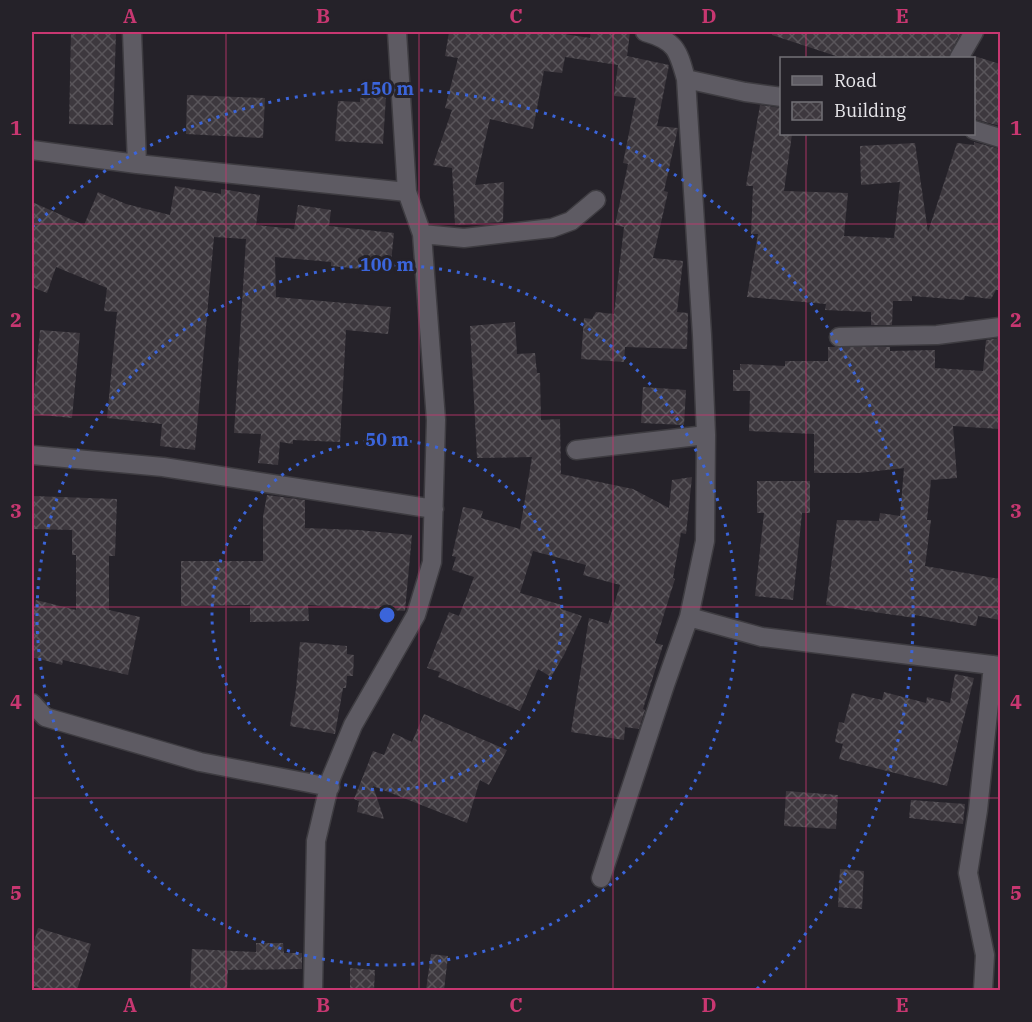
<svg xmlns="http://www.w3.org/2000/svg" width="1032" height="1022" viewBox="0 0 1032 1022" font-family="'IBM Plex Serif',serif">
	<defs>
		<pattern id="building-cross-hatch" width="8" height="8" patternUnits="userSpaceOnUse" patternTransform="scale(1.5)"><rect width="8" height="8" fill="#3d383e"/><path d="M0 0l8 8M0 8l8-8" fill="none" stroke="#59555a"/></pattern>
	</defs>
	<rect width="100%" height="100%" fill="#252229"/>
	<!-- building -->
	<path fill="url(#building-cross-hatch)" d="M71 32H116L113 125 69 124Z
		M449 32H551L590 38 591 32H630L627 56 669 65 657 126 678 128 664 191 668 192 653 258 683 261 677 312 688 313 687 349 625 347 624 362 581 359 584 318 592 319 596 312 614 314 624 227 615 225 628 164 623 163 636 98 614 96 618 65 565 57 562 73 544 71 533 129 490 119 475 185 504 182 503 222 455 225 452 168 433 165 452 110 445 108 458 58 445 56Z
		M772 32H961L948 58H842L772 35Z
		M974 56 1000 64V126L974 119Z
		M360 94 386 96 383 144 335 141 338 101 360 102Z
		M187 95 265 98 263 138 186 134Z
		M760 105 782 108V134H792L784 191 848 193 844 236 894 238 900 182 861 185 860 146 915 143 928 232 957 143 974 145V142L1000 149V290H996L991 299 965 296 964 300 912 296V301H893L892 325H871V312L825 310 826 304 747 297 758 234H751L753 186H746Z
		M175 186 221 194V189L260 195 256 225 294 229 298 205 331 210 329 226 394 233 390 272 331 266V262L275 257 276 297 391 307 388 334 346 330 340 442 293 440V444L280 442 278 465 258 463 261 434 234 433 246 239 214 237 195 450 160 446 162 424 107 418 117 312 104 311 107 288 56 267 47 293 32 287V202L84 225 98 192 126 204 170 215Z
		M515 322 517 354 535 353 537 373H540L541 420 560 419 561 474 633 489 669 508 672 480 692 477 686 534 681 533 673 578 675 579 655 643 663 645 643 709 645 710 639 729 625 727 624 740 571 732 589 618 608 624 620 585 583 575 586 565 533 551 520 593 562 605 561 609 582 616 564 655 551 677 538 669 520 711 438 677 440 672 427 668 449 612 459 616 474 577 452 570 456 557 452 556 463 507 483 511 481 518 520 529 532 457 477 458 470 326Z
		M40 330 80 333 72 418 32 414Z
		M1000 338V429L953 426 957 478 931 480 927 520H931L925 566 1000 579V620L978 616 976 626 915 615V618L826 605 837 520 879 521 880 513 900 516 904 468 859 473H814V434L749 431 750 391H733V370H740V364L785 366V361H828V347H890V351L935 350V368L983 371 986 340Z
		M643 387 686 390 684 425 641 423Z
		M757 481H810V513H802L793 600 755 596 764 513H757Z
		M267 495 305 500V528L358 530 412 535 405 611 308 605 309 621 250 622V605L181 606V561H263V517Z
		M32 496 117 499 115 556H109V610L140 617 128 675 63 660 62 665 32 657V618L36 600 76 610V555H72V530L32 529Z
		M300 642 347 646V654L354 655 353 676H347L346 688H343L335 734 290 726 296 689Z
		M955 674 974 678 947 786 839 759 843 744 835 742 839 722 844 723 852 693 882 700 884 692 926 703 927 697 950 703Z
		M424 714 507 750 489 785 480 780 467 823 373 786 384 819 357 812 359 801 354 799 373 751 384 755 393 733 412 742Z
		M786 791 838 795 836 829 784 826Z
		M911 800 965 804 963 824 909 818Z
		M840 869 864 871 862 909 838 907Z
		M38 928 91 944 77 990H48L32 986V949Z
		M256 943H283L284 953H302V969L228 970 227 990H190L192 949 256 952Z
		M431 954 448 956 444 990H426Z
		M350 968 375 970 374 990H350Z"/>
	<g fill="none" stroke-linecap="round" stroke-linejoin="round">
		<defs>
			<path id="minor" d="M132 32 137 164
				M959 58 974 32
				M686 79 745 92 782 97
				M974 130 1000 138
				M32 150 137 164 407 192
				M422 234 464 238 552 228 571 221 596 200
				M839 337 937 335 1000 327
				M576 450 706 435
				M32 455 163 467 434 509
				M689 617 762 637 1000 666
				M32 703 45 717 200 762 330 787
				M601 878 665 685 689 617 705 541 706 435 702 335 686 79C678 50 676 41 645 32
				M313 990 316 841 331 778 353 725 416 615 432 562 436 420 422 234 407 192 397 32
				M983 990 985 955 968 873 978 810 993 665"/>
		</defs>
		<!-- minor casing -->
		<use href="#minor" stroke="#3e3c41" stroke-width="21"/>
		<!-- minor -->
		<use href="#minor" stroke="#5e5b63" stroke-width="18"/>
	</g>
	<!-- grid -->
	<path fill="none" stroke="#c83771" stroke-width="1.5" stroke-opacity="0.55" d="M226 32V990M419 32V990M613 32V990M806 32V58M806 134V990M32 224H1000M32 415H1000M32 607H1000M32 798H1000"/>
	<!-- distance rings -->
	<g fill="none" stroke="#3b65db" stroke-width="3" stroke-dasharray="3 6">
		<circle cx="387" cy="615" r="175"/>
		<circle cx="387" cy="615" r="350"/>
		<path d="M32 227A526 526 0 0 1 756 990"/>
	</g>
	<circle cx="387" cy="615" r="9" fill="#3b65db" stroke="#252229" stroke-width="3"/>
	<g font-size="18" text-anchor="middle" font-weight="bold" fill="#3b65db" stroke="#252229" stroke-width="6" stroke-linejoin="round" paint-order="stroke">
		<text x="387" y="95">150 m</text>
		<text x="387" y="271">100 m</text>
		<text x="387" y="446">50 m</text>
	</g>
	<!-- border -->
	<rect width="1032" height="1022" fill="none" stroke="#252229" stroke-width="66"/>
	<!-- legend -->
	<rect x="780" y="57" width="195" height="78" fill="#252229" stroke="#737177" stroke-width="1.5"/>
	<rect x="792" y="76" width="30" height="9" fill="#5e5b63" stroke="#737177" stroke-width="1.5"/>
	<text x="834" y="87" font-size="18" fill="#e8e7eb">Road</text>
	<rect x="792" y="102" width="30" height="18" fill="url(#building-cross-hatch)" stroke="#737177" stroke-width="1.5"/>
	<text x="834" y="117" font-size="18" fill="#e8e7eb">Building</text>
	<rect x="33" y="33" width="966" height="956" fill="none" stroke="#c83771" stroke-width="2"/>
	<g font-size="20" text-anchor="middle" font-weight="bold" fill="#c83771">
		<text x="130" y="23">A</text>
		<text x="323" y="23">B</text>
		<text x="516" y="23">C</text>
		<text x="709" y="23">D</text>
		<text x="902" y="23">E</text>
		<text x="16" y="135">1</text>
		<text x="1016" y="135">1</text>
		<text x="16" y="327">2</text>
		<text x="1016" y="327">2</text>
		<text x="16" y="518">3</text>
		<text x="1016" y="518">3</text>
		<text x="16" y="709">4</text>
		<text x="1016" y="709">4</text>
		<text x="16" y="900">5</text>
		<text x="1016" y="900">5</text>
		<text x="130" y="1012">A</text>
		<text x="323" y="1012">B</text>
		<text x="516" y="1012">C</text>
		<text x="709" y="1012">D</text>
		<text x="902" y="1012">E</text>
	</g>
</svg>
